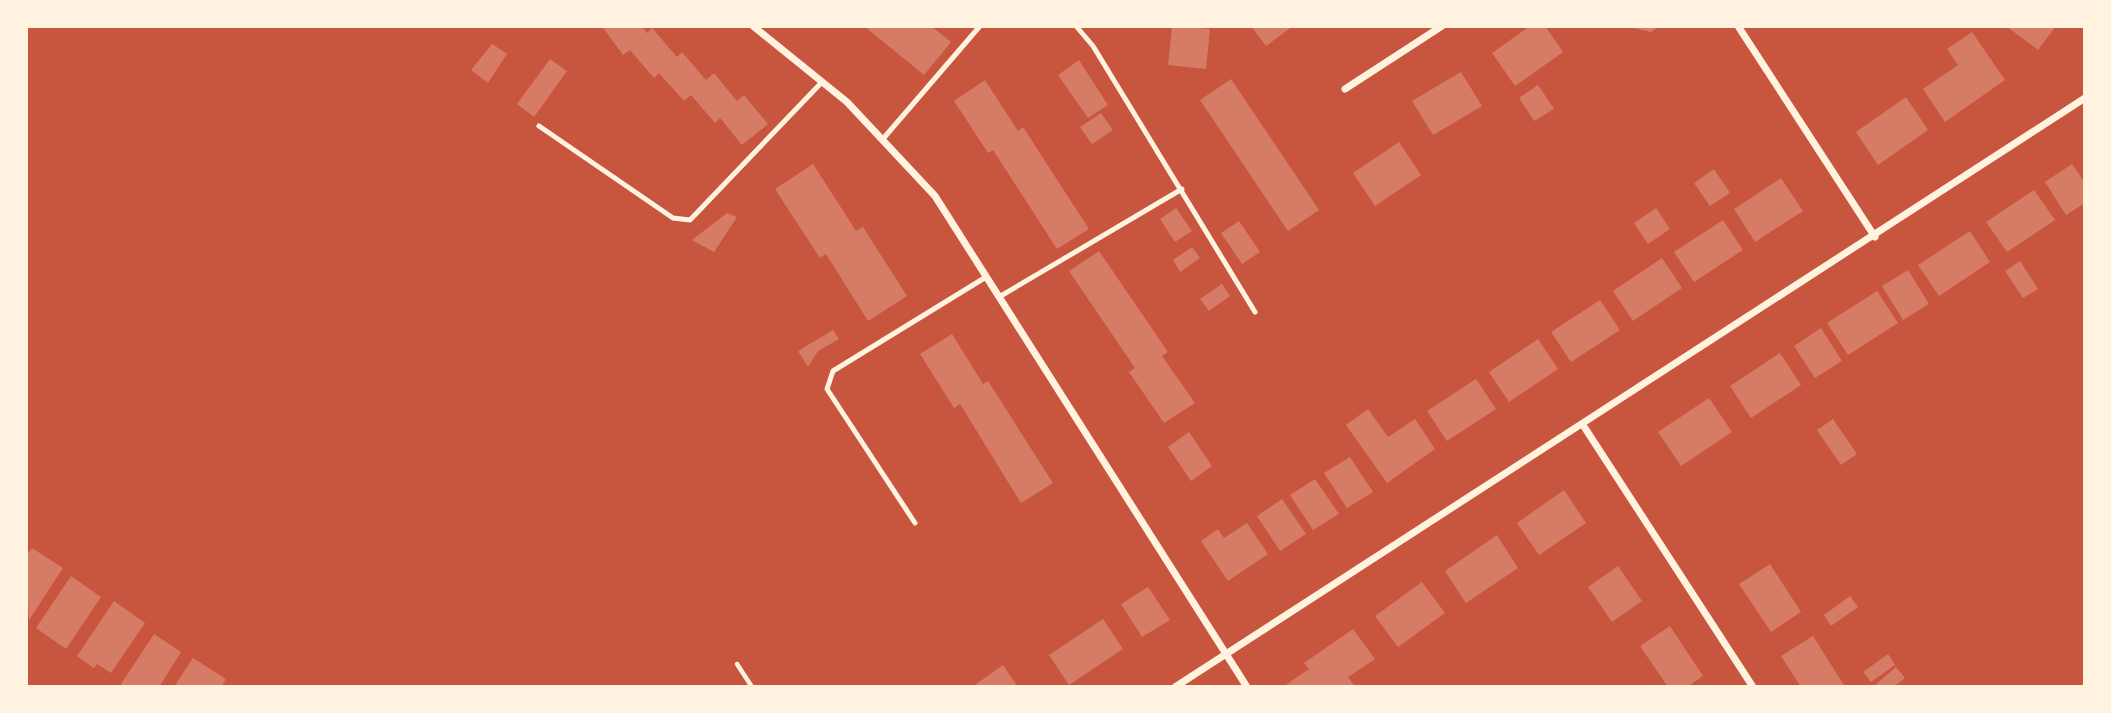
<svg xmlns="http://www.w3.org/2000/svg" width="2111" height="713" viewBox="0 0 2111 713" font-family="'Asap Condensed',sans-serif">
	<rect width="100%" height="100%" fill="#c8553d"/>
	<!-- building -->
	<path fill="#d67c66" d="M602 26H641L647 33 652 28 677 57 682 52 706 80 714 73 737 101 744 95 768 124 742 145 720 118 715 123 691 95 684 101 659 73 654 78 630 50 623 55Z
		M864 26H931L951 42 924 75Z
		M1172 26 1210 29 1206 69 1168 65Z
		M1251 26H1293L1266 46Z
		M1530 26H1545L1563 52 1515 86 1492 53Z
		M1625 26H1659L1651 32Z
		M2006 26H2056L2038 50Z
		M1972 32 2005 80 1945 122 1923 89 1958 65 1947 49Z
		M492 44 507 54 488 83 471 70Z
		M550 59 567 71 534 117 517 104Z
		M1079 60 1108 105 1088 118 1058 75Z
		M1461 72 1482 106 1433 135 1412 101Z
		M1231 79 1319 210 1288 231 1200 100Z
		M985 80 1018 131 1023 127 1089 229 1057 249 993 150 988 153 954 101Z
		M1538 85 1554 109 1534 121 1519 98Z
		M1906 97 1928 130 1878 165 1856 132Z
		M1101 113 1113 130 1092 144 1080 127Z
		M1399 142 1421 175 1375 206 1353 173Z
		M813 164 856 231 863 227 907 296 868 321 826 254 820 258 775 189Z
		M2072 164 2085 183V203L2066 215 2045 182Z
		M1714 169 1730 193 1710 206 1694 183Z
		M1781 178 1803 211 1755 242 1734 209Z
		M2034 190 2055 220 2007 252 1986 222Z
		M1176 208 1192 231 1175 242 1160 219Z
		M1656 208 1670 229 1648 244 1634 223Z
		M727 213 737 217 714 252 692 240Z
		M1723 220 1743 250 1694 282 1674 252Z
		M1239 221 1260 252 1242 264 1221 233Z
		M1970 231 1990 262 1939 296 1918 265Z
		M1192 247 1200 258 1180 272 1173 260Z
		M1099 251 1168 352 1162 356 1195 403 1164 423 1129 372 1135 368 1069 271Z
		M1662 258 1682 288 1633 321 1613 291Z
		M2020 261 2038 289 2023 298 2005 271Z
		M1908 270 1929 304 1903 320 1882 286Z
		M1222 284 1230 296 1209 311 1200 299Z
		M1877 291 1898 323 1848 355 1827 323Z
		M1600 300 1620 330 1571 362 1551 332Z
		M1821 328 1842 361 1815 378 1794 346Z
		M833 330 839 339 818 351 808 367 798 351Z
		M952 334 983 384 988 381 1053 483 1021 503 960 404 954 408 920 354Z
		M1538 339 1558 369 1509 402 1489 372Z
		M1780 353 1801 385 1751 418 1730 386Z
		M1476 379 1496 409 1447 441 1427 411Z
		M1709 398 1732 432 1681 466 1658 432Z
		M1368 409 1388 437 1415 419 1435 449 1387 483 1346 425Z
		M1833 419 1857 454 1841 465 1817 430Z
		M1189 432 1212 466 1191 481 1168 447Z
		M1350 457 1373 492 1347 508 1324 473Z
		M1315 479 1339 514 1313 530 1290 495Z
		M1564 490 1586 523 1539 555 1517 523Z
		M1282 499 1306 534 1280 551 1257 516Z
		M1247 523 1268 554 1228 581 1201 541 1218 529 1224 538Z
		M1497 535 1518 568 1466 603 1445 571Z
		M32 548 63 568 29 620 26 556Z
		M1770 564 1801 612 1771 632 1739 584Z
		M1618 566 1642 601 1612 622 1588 587Z
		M71 576 101 597 66 649 36 628Z
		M1422 582 1445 613 1398 647 1375 616Z
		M1148 587 1170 620 1142 637 1121 604Z
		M1850 596 1858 607 1831 626 1824 615Z
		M114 601 145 623 111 673 97 664 94 668 77 656Z
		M1103 619 1123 649 1069 685 1049 655Z
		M1670 626 1703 676 1687 687H1668L1640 646Z
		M1353 629 1375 659 1348 677 1355 687H1288L1287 684 1309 669 1304 663Z
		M154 634 181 652 159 687H125L121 684Z
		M1813 636 1845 687H1801L1781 656Z
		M1888 654 1895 665 1871 682 1863 672Z
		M193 658 226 679 221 687H174Z
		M1003 665 1018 687H972Z
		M1896 667 1905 678 1893 687H1873Z"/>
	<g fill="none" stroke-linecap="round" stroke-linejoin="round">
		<!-- path -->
		<path stroke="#fff3e0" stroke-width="4.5" d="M737 664 752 687"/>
		<!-- service -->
		<path stroke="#fff3e0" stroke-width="5" d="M1076 26 1093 46 1255 312
			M539 126 673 218 690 220 822 82
			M882 140 980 26
			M999 297 1182 189
			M915 523 827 389 833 371 986 277"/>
		<!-- minor -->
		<path stroke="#fff3e0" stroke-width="7" d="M753 26 847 102 935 196 1247 687
			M1738 26 1875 237
			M1345 89 1442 26
			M1583 425 1753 687
			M1175 687 2085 98"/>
	</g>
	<!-- border -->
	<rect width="2111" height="713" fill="none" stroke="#fff3e0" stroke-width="56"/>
</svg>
